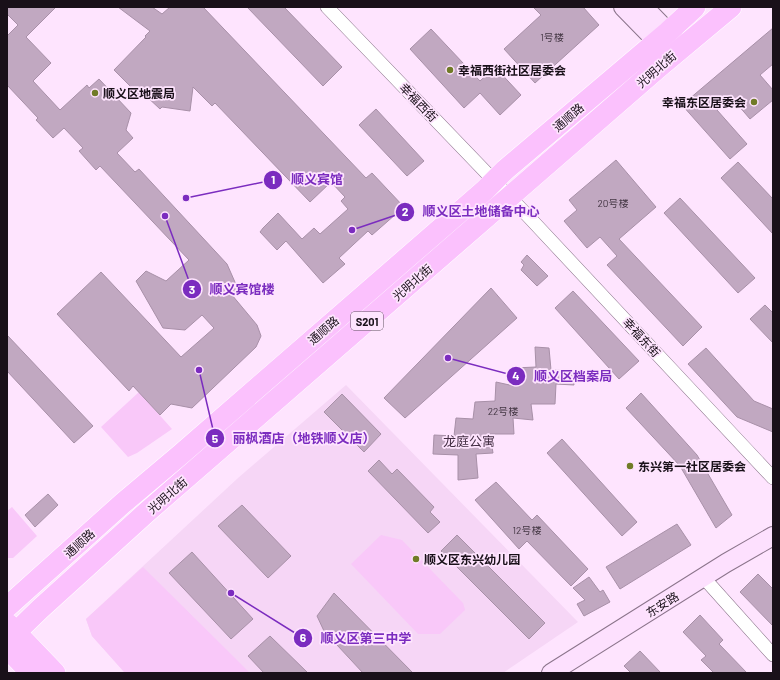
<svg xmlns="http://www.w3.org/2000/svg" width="780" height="680" viewBox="0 0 780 680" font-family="Barlow,'Noto Sans SC',sans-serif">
	<rect width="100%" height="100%" fill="#fee4fe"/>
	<!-- built -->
	<path fill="#f6d6f6" d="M346 385 578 622 503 673H125L92 636 86 619 238 478Z"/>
	<!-- green -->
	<path fill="#f9c8f9" d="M139 392 172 429 137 453 128 457 101 427Z
		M12 507 37 536 13 558H7V511Z
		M381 535 402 540 463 603 465 610 440 634H418L351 564Z
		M143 567 235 658 250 673H125L92 636 86 619Z"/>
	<!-- building -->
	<path fill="#c1a8c1" stroke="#a890a8" d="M7 7H56L26 37 51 63 33 81 60 110 87 85 89 88 99 79 131 113 126 130 133 138 117 153 135 172 139 169 227 264 238 289 232 295 257 325 261 336 256 347 192 408 171 404 160 415 133 386 129 391 57 314 101 272 181 357 214 328 202 315 185 330 163 328 136 281 146 271 166 281 189 260 100 166 96 170 79 151 83 148 64 128 53 138 36 120 38 118 7 85V36L18 25 7 14Z
		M118 7H152L162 14 170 7H203L366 178 372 173 404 207 372 235 368 231 339 258 345 264 323 283 286 241 277 250 260 232 263 228 278 213 302 239 314 228 320 234 348 209 341 201 345 197 331 182 310 202 215 103 212 106 193 87 190 111 162 107 160 109 145 95 142 98 114 70 146 37 145 36 150 31Z
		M247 7H284L342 67 323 86Z
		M533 7H583L599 25 535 83 504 49 541 15Z
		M773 28V64L760 75 773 90V100L750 119 732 98 717 110 747 144 730 159 682 105Z
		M431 29 480 81 495 67 521 95 500 115 480 93 464 108 410 49Z
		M376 109 424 161 407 176 359 125Z
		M616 160 656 207 619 239 702 327 683 346 607 265 617 256 600 237 587 248 564 221 577 210 569 200Z
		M738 162 773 199V234L721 178Z
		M680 198 755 278 738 293 664 213Z
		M527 255 548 276 537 286 521 270 524 265 521 262Z
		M491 288 517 318 405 418 384 398Z
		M573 291 639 361 619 379 555 308Z
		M765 305 773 313V343L750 319Z
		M7 335 93 426 74 443 7 371Z
		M535 347 549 348 551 370 573 371 574 385 556 384 555 404H531L533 420 513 418 514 434H490L493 453 476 454 478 478 458 480V455L433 454 434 435 454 436 456 418 473 419 475 402 495 401 496 382 514 386V368L536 367Z
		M706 348 754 401 773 409V432L737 417 688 364Z
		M641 393 697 455 732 515 716 528 680 466 626 408Z
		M342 394 381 434 364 452 324 412Z
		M562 439 637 522 622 536 547 453Z
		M379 460 392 474 397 469 434 507 430 512 440 522 428 533 368 471Z
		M496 482 532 520 537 515 588 569 571 586 527 541 519 549 475 500Z
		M48 494 58 505 35 527 25 515Z
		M242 505 291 556 268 578 218 526Z
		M677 524 691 545 620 589 606 567Z
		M457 535 545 623 529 639 441 551Z
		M192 552 253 619 231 639 169 573Z
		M758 574 773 589V626L740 592Z
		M589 577 600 592 603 590 610 602 584 616 577 604 585 600 573 588Z
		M334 593 413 673H363L324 631 317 616Z
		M700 615 723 640 719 644 747 673H714L701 660 706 656 683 632Z
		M270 636 308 673H264L248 656Z
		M640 651 661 673H631L624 666Z"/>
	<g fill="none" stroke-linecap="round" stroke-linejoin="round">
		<defs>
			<path id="street" d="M327 7 527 215 773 478
				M704 578 773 655"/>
			<path id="secondary" d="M623 7 666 51
				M644 7 678 42
				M551 673 726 563 773 536"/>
			<path id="primary" d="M7 607 123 503 180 455 485 190 505 170 668 32 695 7
				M7 623 55 673
				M7 641 40 609 147 512 659 67 731 7
				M7 648 31 673"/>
		</defs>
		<!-- street casing -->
		<use href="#street" stroke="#8b748b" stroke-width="14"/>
		<!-- secondary casing -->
		<use href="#secondary" stroke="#8b748b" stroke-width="20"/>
		<!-- primary casing -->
		<use href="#primary" stroke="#fff" stroke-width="22"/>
		<!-- street -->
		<use href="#street" stroke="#fff" stroke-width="13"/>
		<!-- secondary -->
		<use href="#secondary" stroke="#fde0fe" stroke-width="18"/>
		<!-- primary -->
		<use href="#primary" stroke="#fbc1fd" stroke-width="21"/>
	</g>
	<!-- markers -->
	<g fill="#707b27" stroke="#fee4fe" stroke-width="1.5">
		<circle cx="450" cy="70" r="4"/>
		<circle cx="95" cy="93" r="4"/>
		<circle cx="754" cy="102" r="4"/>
		<circle cx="630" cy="466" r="4"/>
		<circle cx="416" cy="559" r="4"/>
	</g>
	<g text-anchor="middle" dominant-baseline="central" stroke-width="3.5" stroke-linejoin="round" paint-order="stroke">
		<!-- number labels -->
		<g font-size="10" fill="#433643">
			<text x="552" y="37">1号楼</text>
			<text x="613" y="203">20号楼</text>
			<text x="503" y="411">22号楼</text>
			<text x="527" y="530">12号楼</text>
		</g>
		<!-- shield labels -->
		<rect fill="#fee4fe" stroke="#5e505e" stroke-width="1" x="351" y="312" width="32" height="18" rx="3"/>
		<g font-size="11" font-weight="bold" fill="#191019">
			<text x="367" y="321">S201</text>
		</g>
		<!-- street labels -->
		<g font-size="12" fill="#191019" stroke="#fee4fe">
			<text transform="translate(656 69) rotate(-41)">光明北街</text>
			<text transform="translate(419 102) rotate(46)">幸福西街</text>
			<text transform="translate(568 117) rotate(-41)">通顺路</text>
			<text transform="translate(412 282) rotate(-41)">光明北街</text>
			<text transform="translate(323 330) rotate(-41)">通顺路</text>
			<text transform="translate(642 337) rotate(47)">幸福东街</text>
			<text transform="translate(167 495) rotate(-41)">光明北街</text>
			<text transform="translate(79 543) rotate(-42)">通顺路</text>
			<text transform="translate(662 604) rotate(-32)">东安路</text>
		</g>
		<!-- poi labels -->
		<g font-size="12" font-weight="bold" fill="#191019" stroke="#fee4fe" text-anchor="start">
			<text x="458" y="70">幸福西街社区居委会</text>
			<text x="103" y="93">顺义区地震局</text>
			<text x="746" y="102" text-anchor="end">幸福东区居委会</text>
			<text x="638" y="466">东兴第一社区居委会</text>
			<text x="424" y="559">顺义区东兴幼儿园</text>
		</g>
		<!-- neighbourhood labels -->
		<g font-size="13" fill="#422d42" stroke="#fee4fe">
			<text x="469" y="441">龙庭公寓</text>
		</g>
	</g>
	<!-- callouts -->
	<path fill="none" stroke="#7b2cbf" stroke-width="1.5" d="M186 198L273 180M352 230L405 212M165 216L192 289M448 358L516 376M199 370L215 438M231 593L303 638"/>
	<g fill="#7b2cbf" stroke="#fee4fe" stroke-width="1.5">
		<circle cx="186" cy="198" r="4"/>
		<circle cx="352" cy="230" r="4"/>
		<circle cx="165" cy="216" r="4"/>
		<circle cx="448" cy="358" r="4"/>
		<circle cx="199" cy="370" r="4"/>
		<circle cx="231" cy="593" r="4"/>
		<circle cx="273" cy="180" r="10"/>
		<circle cx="405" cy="212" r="10"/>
		<circle cx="192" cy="289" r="10"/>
		<circle cx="516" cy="376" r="10"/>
		<circle cx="215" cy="438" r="10"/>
		<circle cx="303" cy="638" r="10"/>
	</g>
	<g font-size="12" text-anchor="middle" font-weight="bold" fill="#fff">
		<text x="273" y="184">1</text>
		<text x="405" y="216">2</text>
		<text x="192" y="294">3</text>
		<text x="516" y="380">4</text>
		<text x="215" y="443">5</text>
		<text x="303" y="642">6</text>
	</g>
	<g font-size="13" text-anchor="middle" font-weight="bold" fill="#7b2cbf" stroke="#fee4fe" stroke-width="3.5" stroke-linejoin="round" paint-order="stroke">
		<text x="317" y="184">顺义宾馆</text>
		<text x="481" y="216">顺义区土地储备中心</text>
		<text x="242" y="294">顺义宾馆楼</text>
		<text x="573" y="381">顺义区档案局</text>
		<text x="304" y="443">丽枫酒店（地铁顺义店）</text>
		<text x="366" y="643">顺义区第三中学</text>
	</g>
	<!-- border -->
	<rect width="780" height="680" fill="none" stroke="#191019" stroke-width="16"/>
</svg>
